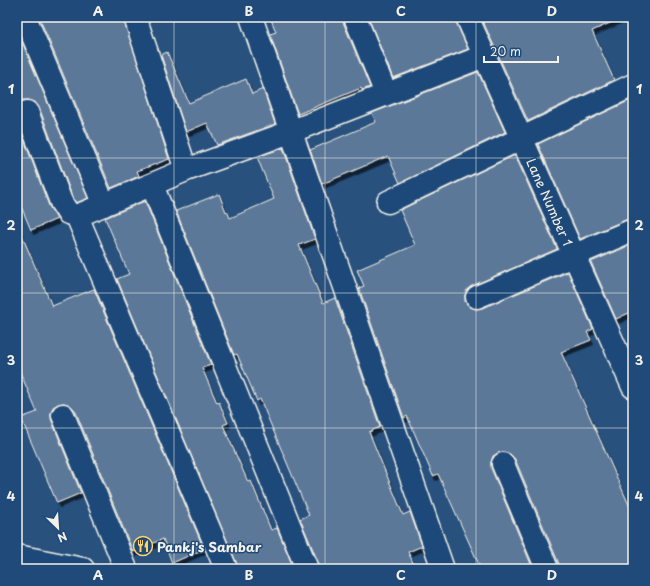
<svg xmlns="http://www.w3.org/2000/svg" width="650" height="586" viewBox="0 0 650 586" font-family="'Playpen Sans',sans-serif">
	<defs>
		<filter id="shadow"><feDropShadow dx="2.5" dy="4.5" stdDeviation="0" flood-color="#0009"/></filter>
	</defs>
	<rect width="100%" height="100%" fill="#28517e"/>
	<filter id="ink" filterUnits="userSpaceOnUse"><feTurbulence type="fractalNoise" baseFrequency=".025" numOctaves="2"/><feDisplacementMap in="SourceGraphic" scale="8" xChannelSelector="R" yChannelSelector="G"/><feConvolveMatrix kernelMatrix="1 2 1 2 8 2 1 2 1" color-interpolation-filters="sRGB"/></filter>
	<g filter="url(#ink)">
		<!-- building -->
		<path fill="#5b7899" stroke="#f4f1e8" filter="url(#shadow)" d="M39 17H123L169 159 137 171 139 176 111 188Z
			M270 17H343V22L370 87 362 90 361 88 298 114 270 34 276 32Z
			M368 17H455L456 22 468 49 393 78Z
			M481 17H623L592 31 614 80 528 121Z
			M17 30 88 198 76 203 72 196 39 107 35 102 29 100H22L17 105Z
			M167 52 189 103 246 79 252 94 263 89 275 124 217 145 207 123 186 132 161 55Z
			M478 72 505 132 400 183 388 156 322 184 310 150 376 122 372 113Z
			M633 99V218L628 219 580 239 538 144Z
			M17 121 49 206 57 219 31 230 17 197Z
			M283 148 315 239 299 245 323 303 335 298 380 427 369 432 403 515 410 512 422 546 408 552 416 569H319V564L300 519 309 515 260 399 257 401 237 354 234 355 176 211 219 194 226 212 227 211 230 218 274 199 257 157Z
			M515 155 557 249 472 286 467 290 465 295V302L470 307 476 309 482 308 568 272 593 329 587 332 591 340 561 352 633 514V569H559V564L515 459 510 454 504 452 498 453 493 456 491 462V468L533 569H481L438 474 433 476 407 416 404 418 359 288 364 286 357 270 415 245 400 210Z
			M145 201 211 365 202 368 217 403 219 402 228 423 223 425 248 482 251 481 271 530 277 528 294 569H239L117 279 129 274 105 218Z
			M17 224 52 306 94 289 204 549 172 563 163 539 133 552 75 410 70 405 64 403 58 404 53 407 51 413V419L81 493 57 503 21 418 37 412 17 365Z
			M633 244V311L616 319 591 262Z"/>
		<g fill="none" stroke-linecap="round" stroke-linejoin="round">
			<defs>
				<path id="street" d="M25 17 104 205
					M135 17 186 170
					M251 17 443 569
					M355 17 386 94
					M467 17 633 387
					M27 112 61 202 68 213 77 216 186 170 290 132 484 56
					M152 185 307 569
					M388 202 633 85
					M77 216 226 569
					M477 297 633 230
					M63 415 126 569
					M503 464 547 569"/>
				<path id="secondary" d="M17 556 83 569"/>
			</defs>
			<!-- street casing -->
			<use href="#street" stroke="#f4f1e8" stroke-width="25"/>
			<!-- secondary casing -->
			<use href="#secondary" stroke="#f4f1e8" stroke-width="25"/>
			<!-- street -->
			<use href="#street" stroke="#1f4a7a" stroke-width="22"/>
			<!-- secondary -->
			<use href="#secondary" stroke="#1f4a7a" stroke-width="22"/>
		</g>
	</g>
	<!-- grid -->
	<path fill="none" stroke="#f4f1e8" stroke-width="1" stroke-opacity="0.55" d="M174 17V569M325 17V569M476 17V569M17 158H633M17 293H633M17 428H633"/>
	<!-- icons -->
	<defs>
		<symbol id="restaurant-ring" viewBox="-11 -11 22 22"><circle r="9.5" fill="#1f4a7a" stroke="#ffd166" stroke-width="1.5"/><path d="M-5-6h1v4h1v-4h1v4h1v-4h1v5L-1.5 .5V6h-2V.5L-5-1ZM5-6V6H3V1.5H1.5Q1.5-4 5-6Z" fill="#ffd166"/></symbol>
	</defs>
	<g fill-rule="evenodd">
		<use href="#restaurant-ring" x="132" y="535" width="22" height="22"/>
	</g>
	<g text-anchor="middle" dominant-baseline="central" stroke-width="3" stroke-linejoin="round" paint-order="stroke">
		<!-- street labels -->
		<g font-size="13" fill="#f4f1e8" stroke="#1f4a7a">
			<text transform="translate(550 202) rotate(66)">Lane Number 1</text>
		</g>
		<!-- poi labels -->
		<g font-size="13" font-weight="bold" fill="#f4f1e8" stroke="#1f4a7a" text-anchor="start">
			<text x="157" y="546">Pankj's Sambar</text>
		</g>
	</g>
	<!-- margin -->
	<rect width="650" height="586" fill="none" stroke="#1f4a7a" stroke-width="44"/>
	<!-- north arrow -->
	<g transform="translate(58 528) rotate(155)" stroke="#1f4a7a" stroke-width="3" paint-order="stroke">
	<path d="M0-3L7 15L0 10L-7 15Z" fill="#f4f1e8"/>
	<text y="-6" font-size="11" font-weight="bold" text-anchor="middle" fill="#f4f1e8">N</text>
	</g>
	<!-- scale -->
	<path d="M484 56v6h74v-6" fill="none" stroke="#f4f1e8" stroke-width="2"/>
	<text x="490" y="56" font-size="12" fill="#f4f1e8" stroke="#1f4a7a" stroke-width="3" paint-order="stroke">20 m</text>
	<rect x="22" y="22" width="606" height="542" fill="none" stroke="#f4f1e8" stroke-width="1.5"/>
	<g font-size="13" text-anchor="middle" font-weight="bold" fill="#f4f1e8">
		<text x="98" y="16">A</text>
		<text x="249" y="16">B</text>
		<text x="401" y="16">C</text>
		<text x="552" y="16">D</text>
		<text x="11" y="94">1</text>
		<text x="639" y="94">1</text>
		<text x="11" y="230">2</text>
		<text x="639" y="230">2</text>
		<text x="11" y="365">3</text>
		<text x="639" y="365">3</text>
		<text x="11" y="501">4</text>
		<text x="639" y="501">4</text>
		<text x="98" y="580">A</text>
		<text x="249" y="580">B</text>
		<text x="401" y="580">C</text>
		<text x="552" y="580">D</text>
	</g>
</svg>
